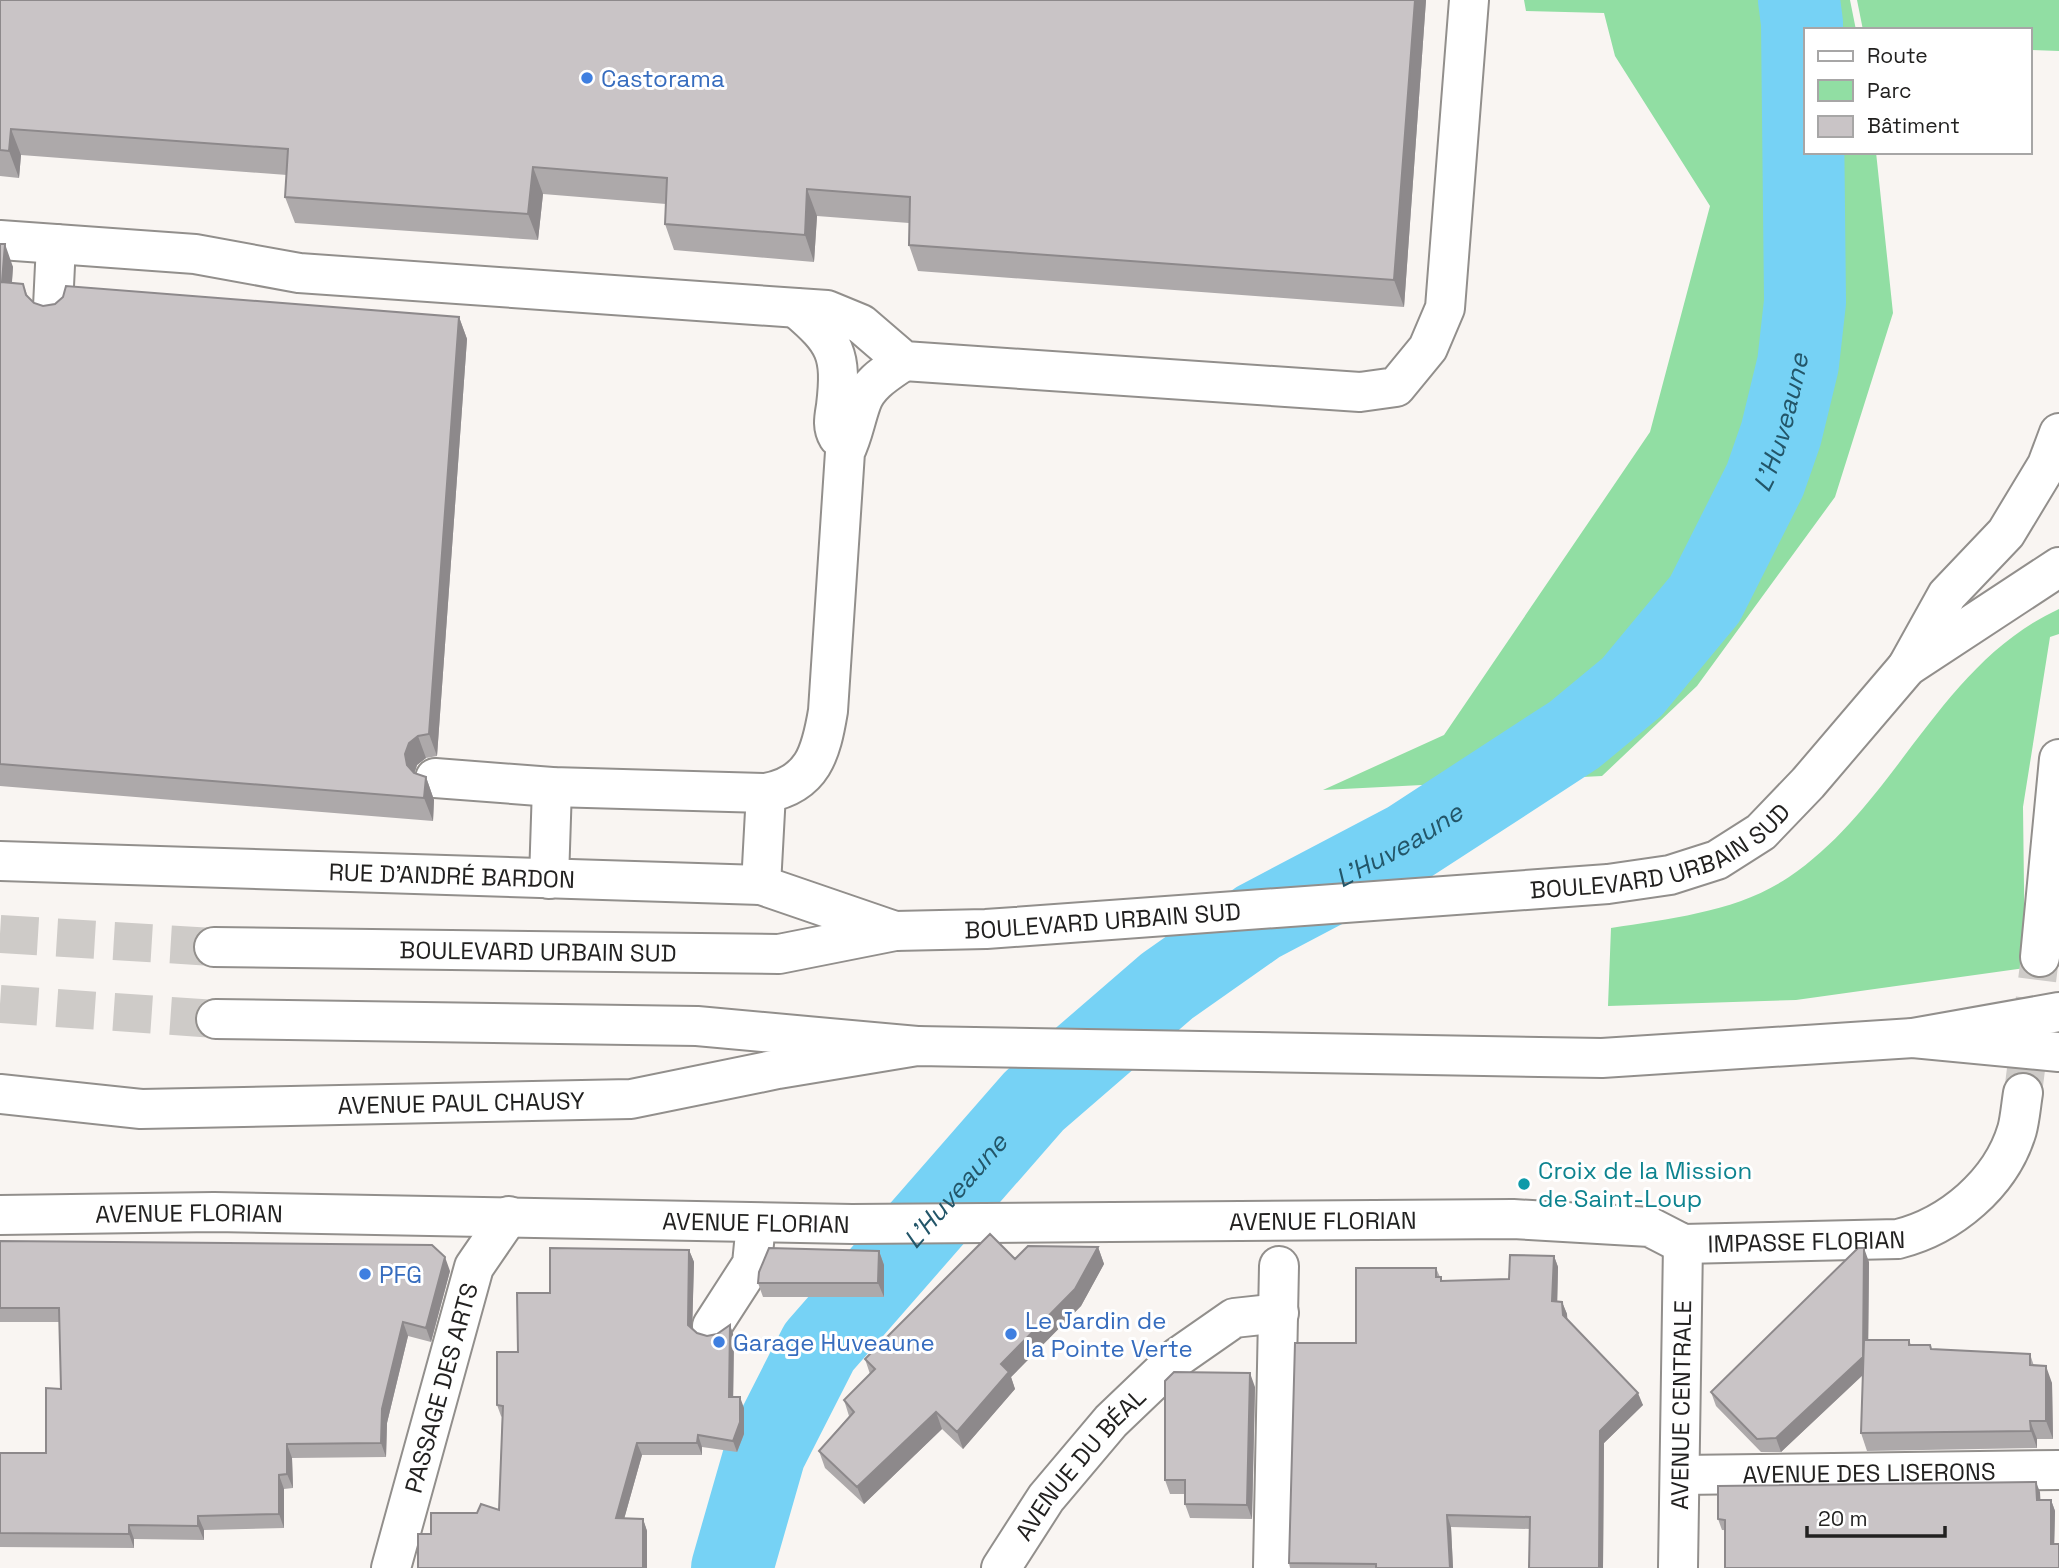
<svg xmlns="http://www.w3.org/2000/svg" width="2059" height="1568" viewBox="0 0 2059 1568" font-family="'Space Grotesk',sans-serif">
	<rect width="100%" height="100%" fill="#f9f5f2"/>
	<!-- green -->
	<path fill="#91dea3" d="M1524 0H1850L1856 30H1805V152H1876L1893 313 1835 497 1697 686 1602 776 1323 790 1444 735 1650 432 1710 206 1615 56 1604 13 1526 11Z
		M1857 0H2059V51L2029 50V30H1863Z
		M2059 609V634L2050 637 2023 807 2025 968 1796 1000 1608 1006 1611 928C1672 918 1737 912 1789 877 1896 805 1938 665 2059 609Z"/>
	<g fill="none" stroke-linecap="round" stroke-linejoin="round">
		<!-- river -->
		<path stroke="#76d2f5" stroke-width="82" id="s1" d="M732 1568 765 1453 819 1347 1034 1101 1167 986 1258 922 1408 843 1574 735 1632 687 1705 599 1765 480 1781 434 1798 364 1805 302 1802 23 1799 0"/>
		<!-- minor-tunnel -->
		<path stroke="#cecbc8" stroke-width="38" stroke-dasharray="38 19" stroke-linecap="butt" d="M2023 1093 2040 957"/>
		<!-- highway-tunnel -->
		<path stroke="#cecbc8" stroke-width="38" stroke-dasharray="38 19" stroke-linecap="butt" d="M0 934 214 947
			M0 1004 216 1019"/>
		<defs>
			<g id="minor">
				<path d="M0 240 195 254 299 273 827 310 861 324 904 361 1360 392 1396 387 1428 348 1445 308 1469 0"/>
				<path d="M53 307 56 244"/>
				<path d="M796 308C836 342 842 354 836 406 834 418 832 427 838 437"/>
				<path d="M1907 667 1947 595 2006 533 2047 465 2059 433"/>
				<path d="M435 778 552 787 766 793C813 784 821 753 828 711L845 452C853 436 855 421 861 404 867 384 888 372 904 361"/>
				<path d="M549 879 552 787"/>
				<path d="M761 885 766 793"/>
				<path d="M2040 957 2059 759"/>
				<path id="s2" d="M0 1215 214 1212 852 1224 1513 1219 1650 1227 1683 1244 1898 1239C1950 1226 2001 1184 2017 1130 2020 1119 2021 1105 2023 1093"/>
				<path d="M712 1326 752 1264 756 1223"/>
				<path id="s3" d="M1680 1475 2059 1470"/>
				<path id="s4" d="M391 1568 474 1267 509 1216"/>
				<path id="s5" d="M1001 1568 1046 1498 1111 1421 1178 1357 1234 1318 1279 1313"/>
				<path d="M1273 1568 1279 1266"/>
				<path id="s6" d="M1678 1568 1683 1244"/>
			</g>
			<g id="major">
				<path id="s7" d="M0 861 761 885 895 931 986 929 1608 884 1670 875 1717 860 1761 832 1808 783 1907 667 2059 567"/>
				<path id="s8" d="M0 1094 141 1109 631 1099 778 1069 917 1046 1602 1058 1913 1038 2059 1012"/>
			</g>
			<g id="highway">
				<path id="s9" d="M214 947 779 954 895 931"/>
				<path d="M216 1019 697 1026 917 1046"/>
				<path d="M1913 1038 2059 1052"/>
			</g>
		</defs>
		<!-- minor casing -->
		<use href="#minor" stroke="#928f8c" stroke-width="42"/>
		<!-- major casing -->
		<use href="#major" stroke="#928f8c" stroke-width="42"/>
		<!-- highway casing -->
		<use href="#highway" stroke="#928f8c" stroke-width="42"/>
		<!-- minor -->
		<use href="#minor" stroke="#fff" stroke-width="38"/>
		<!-- major -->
		<use href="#major" stroke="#fff" stroke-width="38"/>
		<!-- highway -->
		<use href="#highway" stroke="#fff" stroke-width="38"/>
	</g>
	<!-- wall -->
	<path fill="#ada9aa" d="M0 0H1426L1404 307 918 271 909 245V223L817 216 814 262 674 250 665 224 666 204 543 194 538 240 295 223 285 197 287 175 21 155 19 178 0 176Z
		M0 244 13 267 12 283 23 284 28 297 34 303 43 306 459 317 467 339 437 756 426 758 417 765 415 773 426 777 434 800 433 821 0 786Z
		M0 1241 450 1271 431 1342 408 1336 387 1423 386 1457 292 1458 293 1488 284 1489V1528L204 1530V1540L134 1539V1548L0 1547V1453H46L61 1389 59 1322H0Z
		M1098 1247 1104 1264 1081 1306 1011 1377 1015 1389 963 1449 942 1429 864 1504 825 1468 819 1451 849 1416 844 1400 870 1374 865 1359 1015 1259Z
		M689 1250 694 1262 692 1329 697 1333 707 1336 717 1334 730 1325 734 1337 733 1397 744 1408V1434L737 1452 702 1447V1455H642L624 1519H643L647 1531V1568H418L431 1534 477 1513 499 1510 502 1417 501 1416 497 1405 518 1352 550 1293Z
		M879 1251 884 1265V1297H763L758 1283Z
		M1554 1256 1558 1267 1557 1302H1562L1567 1314V1319L1643 1405 1604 1443 1603 1568H1529L1530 1529 1451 1527 1453 1568H1290L1289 1563 1436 1268 1440 1277H1441L1442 1281 1509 1279Z
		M1869 1262 1868 1340H1909L1911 1345 1931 1349 2030 1354 2034 1366 2052 1383 2053 1439H2037V1448L1867 1451 1861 1433 1863 1375 1781 1452H1761L1716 1406 1711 1392Z
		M1255 1387 1252 1519 1190 1518 1185 1504V1494H1170L1165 1480Z
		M2040 1492V1500H2051L2055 1511 2054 1544 1722 1530 1718 1519Z"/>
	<!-- shaded-wall -->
	<path fill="#8d898b" d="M1415 0H1426L1404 307 1394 280Z
		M11 129 21 155 19 178 9 151Z
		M533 167 543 194 538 240 528 214Z
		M807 189 817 216 814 262 805 235Z
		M5 244 13 267 10 305 2 282Z
		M459 317 467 339 437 756 429 734Z
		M418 736 426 758 417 765 413 777 407 765 405 754 409 743Z
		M426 777 434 800 433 821 424 798Z
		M1098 1247 1104 1264 1081 1306 1011 1377 1015 1389 963 1449 957 1432 1001 1364Z
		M1864 1248 1869 1262 1868 1370 1781 1452 1776 1438Z
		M689 1250 694 1262 692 1336 688 1325Z
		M879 1251 884 1265V1297L878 1283Z
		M1554 1256 1558 1267 1557 1313 1552 1301Z
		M445 1257 450 1271 431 1342 426 1328Z
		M1562 1302 1567 1314 1568 1327 1563 1315Z
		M403 1322 408 1336 387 1423 386 1457 381 1443 382 1409Z
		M730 1325 734 1337 733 1409 729 1397Z
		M2046 1366 2052 1383 2053 1439 2046 1421Z
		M1250 1373 1255 1387 1252 1519 1247 1505Z
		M1638 1393 1643 1405 1604 1443 1603 1568H1599L1600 1431Z
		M740 1397 744 1408V1434L737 1452 733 1441Z
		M936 1412 942 1429 864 1504 857 1487Z
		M2030 1421 2037 1439V1448L2031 1431Z
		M698 1435 702 1447V1455L697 1443Z
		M637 1443 642 1455 621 1530 616 1518Z
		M287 1444 292 1458 293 1488 287 1474Z
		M279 1475 284 1489V1528L279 1514Z
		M2036 1482 2040 1492 2041 1511 2037 1500Z
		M2051 1500 2055 1511 2054 1555 2051 1544Z
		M1447 1515 1451 1527 1453 1568H1450Z
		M198 1516 204 1530V1540L198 1526Z
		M643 1519 647 1531V1568H643Z
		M129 1525 134 1539V1548L129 1534Z"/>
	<!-- building -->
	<path fill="#c9c4c6" stroke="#8d898b" stroke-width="2" d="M0 0H1415L1394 280 909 245 910 197 807 189 805 235 665 224 667 178 533 167 528 214 285 197 288 149 11 129 9 151 0 150Z
		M0 244H5L2 282 23 284 26 295 34 303 43 306 55 304 63 297 66 286 459 317 429 734 418 736 409 743 405 754 407 765 414 773 426 777 424 798 0 764Z
		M990 1234 1015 1259 1028 1246 1098 1247 1075 1289 1001 1364 1009 1372 957 1432 936 1412 857 1487 819 1451 854 1412 844 1400 875 1369 865 1359Z
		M0 1241 432 1245 445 1257 426 1328 403 1322 382 1409 381 1443 287 1444V1474L279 1475V1514L198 1516V1526L129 1525V1534L0 1533V1453H46V1388L61 1389 59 1308H0Z
		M550 1248 689 1250 688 1325 697 1333 707 1336 717 1334 730 1325 729 1397H740V1422L733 1441 698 1435 697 1443H637L616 1518 643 1519V1568H418V1534H431V1513H477L481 1504 499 1510 503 1406 497 1405V1352H518L517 1293H550Z
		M769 1248 879 1251 878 1283H758L759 1272Z
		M1858 1248H1864L1863 1357 1776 1438 1757 1439 1711 1392Z
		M1510 1255 1554 1256 1552 1301 1562 1302 1563 1315 1638 1393 1600 1431 1599 1568H1529L1530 1517 1447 1515 1450 1568H1376V1564L1289 1563 1295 1343H1356V1268H1436V1277H1441V1281L1509 1279Z
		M1864 1340H1909V1345H1930L1931 1349 2030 1354V1365L2046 1366V1421H2030L2031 1431 1861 1433Z
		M1174 1372 1250 1373 1247 1505 1185 1504V1480H1165V1381Z
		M2036 1482 2037 1500H2051V1544H2059V1568H1725V1520L1718 1519V1486Z"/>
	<!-- markers -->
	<g fill="#3f7fe0" stroke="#fff" stroke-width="2.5">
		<circle cx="587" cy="78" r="7"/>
		<circle cx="365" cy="1274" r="7"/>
		<circle cx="1011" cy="1334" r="7"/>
		<circle cx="719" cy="1342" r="7"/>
	</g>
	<circle fill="#0f9aa8" stroke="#fff" stroke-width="2.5" cx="1524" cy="1184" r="7"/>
	<g text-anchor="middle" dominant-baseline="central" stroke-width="6" stroke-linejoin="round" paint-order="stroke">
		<!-- shop labels -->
		<g font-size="24" fill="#366cbe" stroke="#fff" text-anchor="start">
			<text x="601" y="78">Castorama</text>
			<text x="379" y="1274">PFG</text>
			<text x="1025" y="1320">Le Jardin de<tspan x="1025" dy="28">la Pointe Verte</tspan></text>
			<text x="733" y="1342">Garage Huveaune</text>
		</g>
		<!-- street labels -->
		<g font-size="24" fill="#222120" stroke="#fff">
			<text stroke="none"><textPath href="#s7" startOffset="1678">BOULEVARD URBAIN SUD</textPath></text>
			<text stroke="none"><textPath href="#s7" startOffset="452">RUE D'ANDRÉ BARDON</textPath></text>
			<text stroke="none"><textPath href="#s7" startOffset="1111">BOULEVARD URBAIN SUD</textPath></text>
			<text stroke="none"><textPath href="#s9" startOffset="324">BOULEVARD URBAIN SUD</textPath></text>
			<text stroke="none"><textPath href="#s8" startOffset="462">AVENUE PAUL CHAUSY</textPath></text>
			<text stroke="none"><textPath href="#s2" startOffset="189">AVENUE FLORIAN</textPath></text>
			<text stroke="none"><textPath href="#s2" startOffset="756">AVENUE FLORIAN</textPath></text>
			<text stroke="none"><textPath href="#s2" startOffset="1323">AVENUE FLORIAN</textPath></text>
			<text stroke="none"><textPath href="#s2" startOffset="1811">IMPASSE FLORIAN</textPath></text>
			<text stroke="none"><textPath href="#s4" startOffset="187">PASSAGE DES ARTS</textPath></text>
			<text stroke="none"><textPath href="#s6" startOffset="163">AVENUE CENTRALE</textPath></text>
			<text stroke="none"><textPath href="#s5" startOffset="131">AVENUE DU BÉAL</textPath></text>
			<text stroke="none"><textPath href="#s3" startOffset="189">AVENUE DES LISERONS</textPath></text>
		</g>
		<!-- culture labels -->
		<g font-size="24" fill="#0d838f" stroke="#fff" text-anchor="start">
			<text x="1538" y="1170">Croix de la Mission<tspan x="1538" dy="28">de Saint-Loup</tspan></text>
		</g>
		<!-- water labels -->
		<g font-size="26" font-style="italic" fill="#235669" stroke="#fff">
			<text stroke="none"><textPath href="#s1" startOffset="1603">L'Huveaune</textPath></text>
			<text stroke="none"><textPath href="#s1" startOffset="1013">L'Huveaune</textPath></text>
			<text stroke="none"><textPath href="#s1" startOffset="446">L'Huveaune</textPath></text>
		</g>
	</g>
	<!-- legend -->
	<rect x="1804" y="28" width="228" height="126" fill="#ffffff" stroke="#a7a6a6" stroke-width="2"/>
	<rect x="1818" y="51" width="35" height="10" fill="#ffffff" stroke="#a7a6a6" stroke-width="2"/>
	<text x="1867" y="63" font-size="21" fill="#222120">Route</text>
	<rect x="1818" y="80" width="35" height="21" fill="#91dea3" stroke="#a7a6a6" stroke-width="2"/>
	<text x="1867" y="98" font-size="21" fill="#222120">Parc</text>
	<rect x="1818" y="116" width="35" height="21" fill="#c9c4c6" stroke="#a7a6a6" stroke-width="2"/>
	<text x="1867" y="133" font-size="21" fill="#222120">Bâtiment</text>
	<!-- scale -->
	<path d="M1807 1526v10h138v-10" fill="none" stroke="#222120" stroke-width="3.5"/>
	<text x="1818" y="1526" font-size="21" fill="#222120" stroke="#ffffff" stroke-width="5" paint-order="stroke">20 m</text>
</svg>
